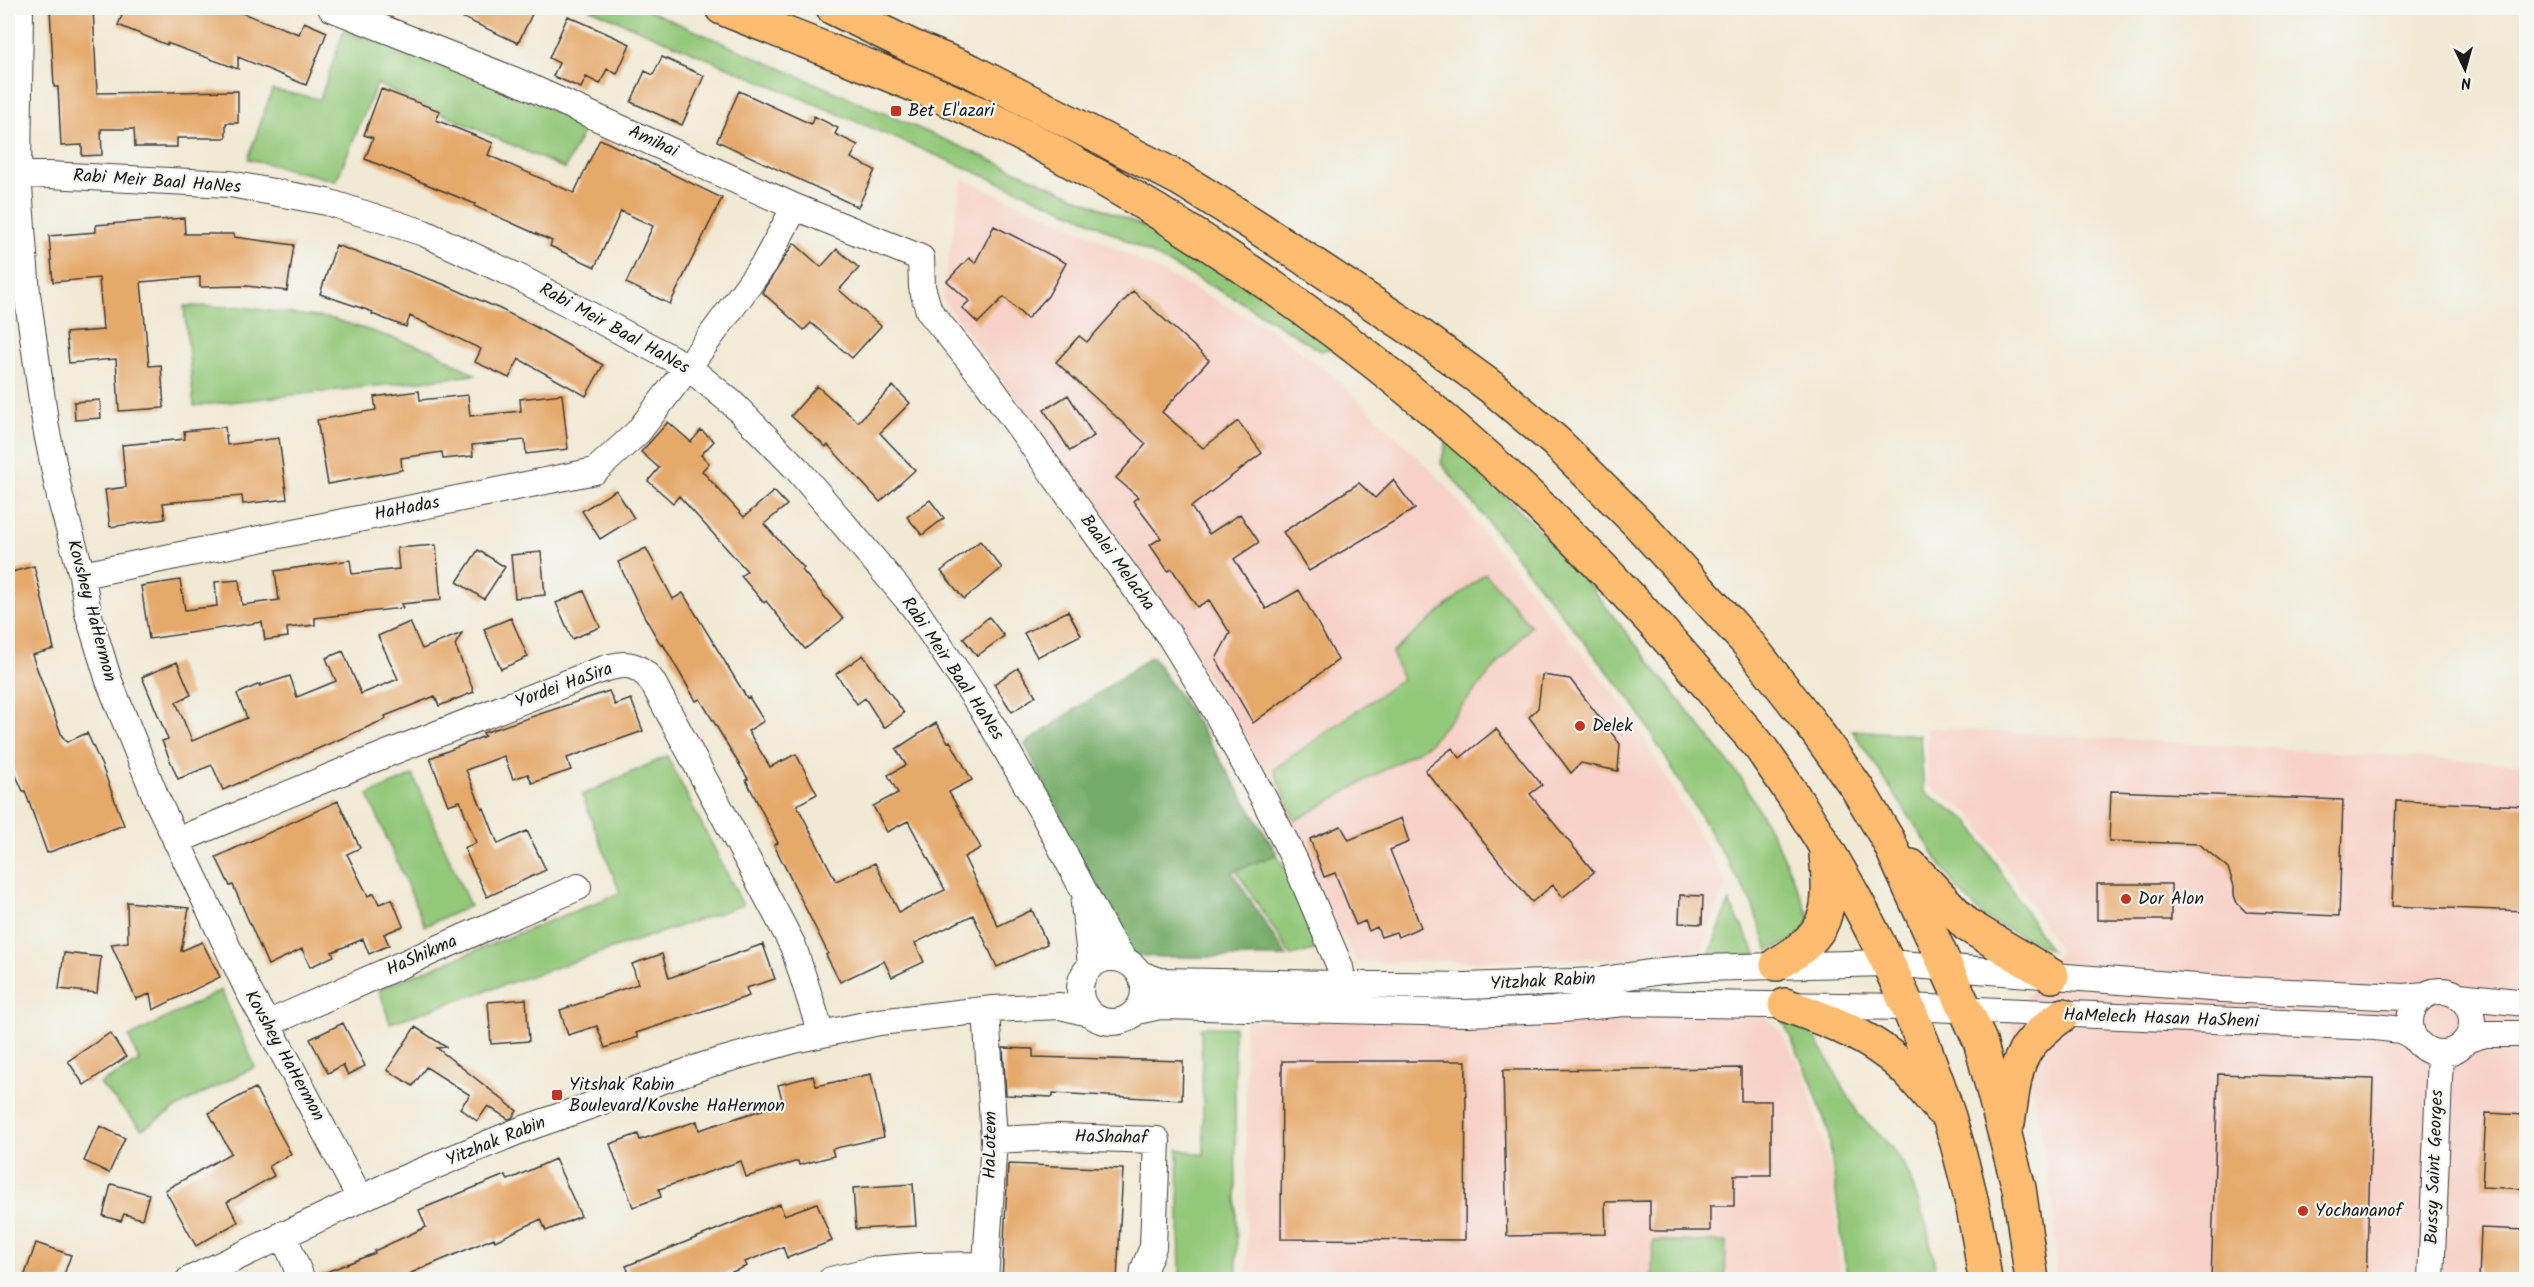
<svg xmlns="http://www.w3.org/2000/svg" width="2534" height="1287" viewBox="0 0 2534 1287" font-family="Kalam,sans-serif">
	<rect width="100%" height="100%" fill="#f6f6f2"/>
	<filter id="ink" filterUnits="userSpaceOnUse"><feTurbulence type="fractalNoise" baseFrequency=".0167" numOctaves="2"/><feDisplacementMap in="SourceGraphic" scale="12" xChannelSelector="R" yChannelSelector="G"/><feConvolveMatrix kernelMatrix="1 2 1 2 8 2 1 2 1" color-interpolation-filters="sRGB"/></filter>
	<filter id="wash" filterUnits="userSpaceOnUse"><feTurbulence type="fractalNoise" baseFrequency=".008" numOctaves="4" result="noise"/><feDisplacementMap in="SourceGraphic" scale="24" xChannelSelector="R" yChannelSelector="G"/><feGaussianBlur stdDeviation="1.35" result="paint"/><feColorMatrix in="noise" values="0 0 0 0 0 0 0 0 0 0 0 0 0 0 0 0 0 1.4 0 .05"/><feComposite in="paint" operator="in"/></filter>
	<g filter="url(#wash)">
		<rect width="100%" height="100%" fill="#f0e9d4"/>
		<!-- built -->
		<path fill="#f7d1c7" d="M962 179 1089 234 1269 328 1337 379 1443 482 1629 712 1726 882 1699 957 1357 963 1244 738 1156 590 942 298Z
			M1926 727 2526 764V1279H2056L2055 1215 2037 1106 2010 1021 2060 950 1972 815 1928 786Z
			M1758 1011 1781 1032 1803 1070 1832 1175 1841 1279H1247L1245 1021 1575 1017Z"/>
		<!-- green -->
		<path fill="#93c879" stroke="#58724a" stroke-width="1.5" d="M588 8H643L1147 228 1221 265 1343 346 1321 351 1241 302 1086 219Z
			M344 30 458 70 586 125 565 169 377 84 336 181 248 159 272 90 320 99Z
			M184 306 241 307 333 319 434 351 475 375 194 406Z
			M1448 435 1476 467 1574 566 1743 781 1781 851 1811 920 1797 940 1768 950 1751 901 1633 703 1441 463Z
			M1485 573 1531 626 1428 745 1295 821 1274 769 1402 679 1392 653Z
			M1852 730 1920 735 1924 792 1969 821 2050 950 1985 918 1957 889Z
			M667 756 743 905 390 1023 379 989 620 893 582 795Z
			M413 775 470 906 425 926 368 795Z
			M1277 854 1325 947 1291 956 1236 870Z
			M1729 902 1757 955 1708 958Z
			M221 990 255 1067 192 1099 142 1129 100 1084 139 1061 129 1037Z
			M1804 1018 1859 1115 1892 1147 1908 1172 1926 1224 1938 1279H1847L1828 1130 1811 1081 1783 1021Z
			M1201 1027H1234L1237 1279H1180L1178 1149 1204 1155Z
			M1653 1241 1726 1242 1725 1279H1652Z"/>
		<!-- forest -->
		<path fill="#76ac69" stroke="#496442" stroke-width="1.5" d="M1152 656 1203 731 1277 854 1232 872 1287 957H1157L1137 955 1116 944 1071 840 1025 744Z"/>
		<g id="blocks">
			<!-- building -->
			<path fill="#e5a96b" d="M50 8H93L97 93 238 91V123H226V138H177V147H135L134 129H101L102 155 82 156V145L61 146 58 87H54Z
				M125 8H228L299 34 304 22 327 32 306 85 238 57V69L167 43V45L118 25Z
				M442 8H535L518 43Z
				M568 16 630 44 617 74 607 69 600 84 586 77 581 88 553 76 559 63 549 58Z
				M662 57 704 76 682 125 631 102 645 71 653 75Z
				M381 89 440 111 436 120 493 143 488 155 574 193 600 139 722 198 670 304 626 283 653 226 621 211 595 267 550 246 552 241 474 206 475 204 365 159 373 138 364 135Z
				M739 91 811 124 814 116 838 128 835 134 858 145 851 158 875 170 858 207 717 141Z
				M184 218 185 234H234V237L294 245 287 291 247 286 200 287V277L141 282 149 366 161 365 164 408 119 411 116 359 69 363 66 333 103 330 99 278 53 282 49 236 96 232V225Z
				M994 226 1066 263 1048 296 1027 319 1004 297 978 323 962 308 969 301 947 281 969 258 975 263Z
				M794 243 821 267 837 249 859 268 839 290 881 326 852 358 811 323 804 330 762 292Z
				M336 245 443 284 500 309 534 326 603 365 586 396 519 359 509 378 475 362 481 349 410 316 406 327 372 314 373 312 320 294Z
				M1133 291 1209 360 1162 412 1203 448 1238 421 1262 453 1191 507 1209 534 1240 514 1259 542 1234 559 1266 609 1299 590 1338 660 1253 723 1216 659 1230 633 1209 600 1197 607 1172 569 1168 571 1150 545 1161 538 1133 501 1138 497 1116 478 1146 444 1056 362 1079 336 1087 342Z
				M817 386 858 422 893 386 910 403 880 433 915 470 880 502 828 445 826 447 791 416Z
				M419 391 420 400 468 395 470 416 521 411 520 399 562 394 568 449 526 454 525 440 472 445 473 456 443 459 442 452 401 458 402 470 328 484 317 420 376 410 374 397Z
				M1068 395 1094 436 1070 451 1044 410Z
				M100 400 101 418 75 420 74 402Z
				M668 422 691 442 701 430 714 441 701 455 709 463 702 471 744 517 774 491 787 505 764 524 804 568 802 570 843 619 805 649 766 601 764 603 741 576 747 571 679 496 673 503 648 481 659 468 641 452Z
				M225 427 227 445 279 438 287 499 243 504 242 496 163 503 165 519 110 527 105 490 126 487 122 445 185 439 184 431Z
				M1393 480 1415 509 1309 571 1283 532 1359 483 1375 498Z
				M616 490 634 518 600 539 582 511Z
				M930 500 944 518 922 535 907 517Z
				M980 541 1002 568 964 599 941 571Z
				M436 545 441 600 401 604 403 608 315 618V625L287 628 288 637 265 640 262 622 149 639 141 586 180 580 185 610 217 606 215 582 239 580 242 605 279 600 275 571 350 560 352 574 399 569 397 548Z
				M646 548 673 599 683 593 747 698 749 697 764 721 748 731 770 767 796 754 817 794 797 805 836 881 875 863 899 912 945 890 908 821 887 832 873 806 898 793 888 775 906 765 896 749 936 723 948 742 950 741 972 780 949 792 981 848 964 857 998 926 1032 910 1047 944 997 967 973 915 915 943 924 962 892 977 884 961 840 982 826 955 828 953 774 845 778 843 746 780 748 779 700 699 696 701 663 644 661 645 644 616 618 562Z
				M478 550 505 567 484 599 457 582Z
				M541 552 545 595 515 598 511 555Z
				M34 566 54 649 32 655 62 736 67 742 87 733 102 766 124 825 47 853 25 791H23L8 758V573Z
				M584 591 600 627 572 639 556 603Z
				M1068 611 1081 635 1037 657 1024 633Z
				M989 617 1004 636 977 656 963 638Z
				M511 618 528 657 501 669 484 629Z
				M410 622 422 649 462 633 455 645 474 692 439 706 435 696 385 716 386 719 223 790 212 765 178 779 162 741 168 739 142 677 177 662 191 695 176 702 192 741 247 718 237 694 260 684V686L290 676 297 697 336 681 326 658 343 651 361 694 398 679 378 636Z
				M863 655 904 713 884 728 865 698 857 704 836 674Z
				M1018 668 1036 696 1012 712 994 684Z
				M1542 675 1570 679 1620 744 1618 771 1581 763 1571 773 1529 717 1538 708Z
				M609 691 615 705 631 699 643 731 567 758 571 770 532 783 528 774 513 779 504 756 466 770 482 809 484 808 498 844 527 831 546 870 487 897 464 848 476 843 460 801 448 805 430 758 485 736 483 733Z
				M1496 729 1542 785 1530 794 1594 872 1563 897 1553 885 1532 902 1425 770 1452 748 1460 758Z
				M2111 791 2343 800 2339 916 2246 912 2237 903 2234 895V886L2228 868 2199 844 2109 841Z
				M338 801 360 848 347 854 368 896 374 893 379 904 392 899 403 926 384 934 389 945 369 954 363 939 332 952 334 956 310 967 302 949 268 965 233 885 230 886 216 857Z
				M2396 801 2526 806V911L2392 906Z
				M1401 818 1409 842 1390 850 1421 927 1398 937 1396 932 1381 937 1377 927 1369 931 1365 921 1356 925 1335 873 1324 877 1310 839 1341 826 1349 840Z
				M2097 884H2171V920H2097Z
				M1680 895 1703 896 1702 924 1679 923Z
				M127 902 189 908 181 951 202 942 220 977 153 1010 150 994 136 999 111 944 128 942Z
				M763 944 775 979 746 988 749 996 636 1033 638 1037 605 1048 597 1026 568 1035 560 1010 638 984 632 964 662 954 669 978Z
				M64 953 101 957 97 993 59 989Z
				M526 999 529 1041 491 1044 488 1002Z
				M343 1023 365 1066 348 1075 343 1065 328 1073 310 1039Z
				M415 1027 446 1047 437 1048 517 1111 512 1118 508 1119 488 1106 477 1121 460 1108 470 1095 426 1067 413 1086 387 1070Z
				M110 1033 126 1057 84 1085 68 1061Z
				M1003 1048 1033 1049V1057L1183 1061 1182 1100 1053 1093V1097L1006 1095Z
				M1282 1061H1466L1465 1240 1281 1239Z
				M1741 1068V1101H1771V1175H1734V1206H1710V1231H1650V1201L1605 1202 1606 1234 1507 1236 1503 1070Z
				M871 1074 884 1137 832 1149 834 1156 799 1165 798 1161 746 1177 741 1161 659 1189 661 1197 633 1207 610 1144 638 1134 640 1140 697 1121 699 1130 783 1103 778 1085 813 1076 816 1086Z
				M2218 1074 2373 1079 2366 1280H2211Z
				M255 1088 291 1154 269 1166 274 1176 227 1202 238 1222 196 1246 165 1190 231 1153 209 1113Z
				M2486 1113 2526 1115V1189L2482 1187Z
				M100 1126 125 1138 109 1173 84 1161Z
				M555 1159 581 1216 546 1231 541 1219 495 1241 494 1238 411 1273 414 1280H317L316 1276 375 1253 374 1251 426 1227 419 1210 505 1175 508 1180Z
				M1008 1164 1123 1169 1117 1280H1002Z
				M111 1184 149 1194 142 1219 124 1214 121 1221 103 1216Z
				M913 1184 916 1226 856 1229 853 1188Z
				M817 1203 832 1241 787 1258 783 1247 745 1262 747 1266 712 1280H632L626 1266 780 1204 784 1215Z
				M2481 1228 2526 1230V1280H2479Z
				M36 1243 71 1255 62 1280H23Z"/>
		</g>
	</g>
	<g filter="url(#ink)">
		<use href="#blocks" fill-opacity="0" stroke="#3c3b38" stroke-width="1.5"/>
		<g fill="none" stroke-linecap="round" stroke-linejoin="round">
			<defs>
				<path id="minor" d="M20 8 18 174 27 294 46 428 60 497 82 575 88 613 109 681 157 800 248 990 288 1062 360 1198
					M8 173 230 184 327 202 424 233 520 278 688 367 732 403 798 470 913 606 985 713 1044 815 1108 937 1124 959
					M795 207 921 258 922 287 929 311 987 382 1171 638 1211 703 1262 795 1295 861 1340 967 1344 998
					M82 575 595 471 638 432 688 367 764 264 795 207 516 81 331 8
					M176 841 361 764 595 672C619 663 637 659 653 683L779 919 793 946 821 1033
					M1084 904 1091 964
					M1080 990a32 32 0 1 1 64 0a32 32 0 1 1-64 0Z
					M1140 974 1160 981 1465 986 1597 981 1662 971 1700 968 1887 963 2223 989 2405 997 2425 995
					M2410 1022a31 31 0 1 1 62 0a31 31 0 1 1-62 0Z
					M2459 996 2526 1003
					M1137 1011 1160 1006 1465 1013 1553 1010 1624 1003 1907 1007 2375 1027 2401 1030 2412 1036
					M267 1024 578 887
					M2468 1039 2485 1034H2526
					M994 1140 1058 1137 1157 1140 1153 1247 1144 1269 1143 1280
					M283 1234 302 1280
					M189 1280 398 1181 521 1130 706 1065 794 1040 879 1022 993 1009 1060 1006 1088 1013
					M831 1280 873 1270 919 1266 986 1265
					M985 1280 994 1140 986 1010
					M2431 1280 2440 1054"/>
				<path id="major" d="M722 8C831 53 948 93 1051 150 1275 272 1477 429 1649 618 1677 648 1703 679 1729 711 1741 725 1755 739 1765 754 1873 907 1962 1094 1985 1280
					M833 8 913 47 971 71 1180 179 1251 223 1413 330 1491 387 1555 441 1638 523 1747 642 1809 721 1857 788 1888 840 1980 1041 2019 1188 2032 1280
					M1911 866 1967 925 2052 976
					M1777 964C1829 935 1832 911 1826 855
					M1785 1005C1821 1018 1858 1031 1889 1055 1909 1070 1924 1090 1940 1109
					M2008 1123C2017 1067 2013 1050 2063 1015"/>
			</defs>
			<!-- minor casing -->
			<use href="#minor" stroke="#3c3b38" stroke-width="28"/>
			<!-- major casing -->
			<use href="#major" stroke="#3c3b38" stroke-width="36"/>
			<!-- minor -->
			<use href="#minor" stroke="#fff" stroke-width="26"/>
			<!-- major -->
			<use href="#major" stroke="#fdbc70" stroke-width="33"/>
		</g>
	</g>
	<!-- markers -->
	<g fill="#c8321e" stroke="#f6f6f2" stroke-width="2">
		<rect x="890" y="105" width="12" height="12" rx="3"/>
		<circle cx="1580" cy="726" r="6"/>
		<circle cx="2126" cy="899" r="6"/>
		<rect x="551" y="1089" width="12" height="12" rx="3"/>
		<circle cx="2303" cy="1211" r="6"/>
	</g>
	<g text-anchor="middle" dominant-baseline="central" stroke-width="4.5" stroke-linejoin="round" paint-order="stroke">
		<!-- poi labels -->
		<g font-size="18" fill="#1c1c1c" stroke="#f6f6f2" text-anchor="start">
			<text x="908" y="111">Bet El'azari</text>
			<text x="1592" y="726">Delek</text>
			<text x="2138" y="899">Dor Alon</text>
			<text x="569" y="1085">Yitshak Rabin<tspan x="569" dy="21">Boulevard/Kovshe HaHermon</tspan></text>
			<text x="2315" y="1211">Yochananof</text>
		</g>
		<!-- street labels -->
		<g font-size="18" fill="#1c1c1c" stroke="#f6f6f2">
			<text transform="translate(653 142) rotate(25)">Amihai</text>
			<text transform="translate(157 182) rotate(4)">Rabi Meir Baal HaNes</text>
			<text transform="translate(614 329) rotate(29)">Rabi Meir Baal HaNes</text>
			<text transform="translate(407 509) rotate(-11)">HaHadas</text>
			<text transform="translate(1117 563) rotate(54)">Baalei Melacha</text>
			<text transform="translate(91 611) rotate(75)">Kovshey HaHermon</text>
			<text transform="translate(952 669) rotate(56)">Rabi Meir Baal HaNes</text>
			<text transform="translate(564 686) rotate(-20)">Yordei HaSira</text>
			<text transform="translate(422 956) rotate(-24)">HaShikma</text>
			<text transform="translate(1543 982) rotate(-3)">Yitzhak Rabin</text>
			<text transform="translate(2161 1019) rotate(2)">HaMelech Hasan HaSheni</text>
			<text transform="translate(284 1056) rotate(61)">Kovshey HaHermon</text>
			<text transform="translate(1111 1138) rotate(1)">HaShahaf</text>
			<text transform="translate(496 1142) rotate(-22)">Yitzhak Rabin</text>
			<text transform="translate(991 1145) rotate(-89)">HaLotem</text>
			<text transform="translate(2435 1167) rotate(-88)">Bussy Saint Georges</text>
		</g>
	</g>
	<!-- margin -->
	<rect width="2534" height="1287" fill="none" stroke="#f6f6f2" stroke-width="30"/>
	<!-- north arrow -->
	<g transform="translate(2465 69) rotate(175)" stroke="#f6f6f2" stroke-width="4.5" paint-order="stroke">
	<path d="M0-4.5L10 22L0 15L-10 22Z" fill="#1c1c1c"/>
	<text y="-9" font-size="16" font-weight="bold" text-anchor="middle" fill="#1c1c1c">N</text>
	</g>
</svg>
